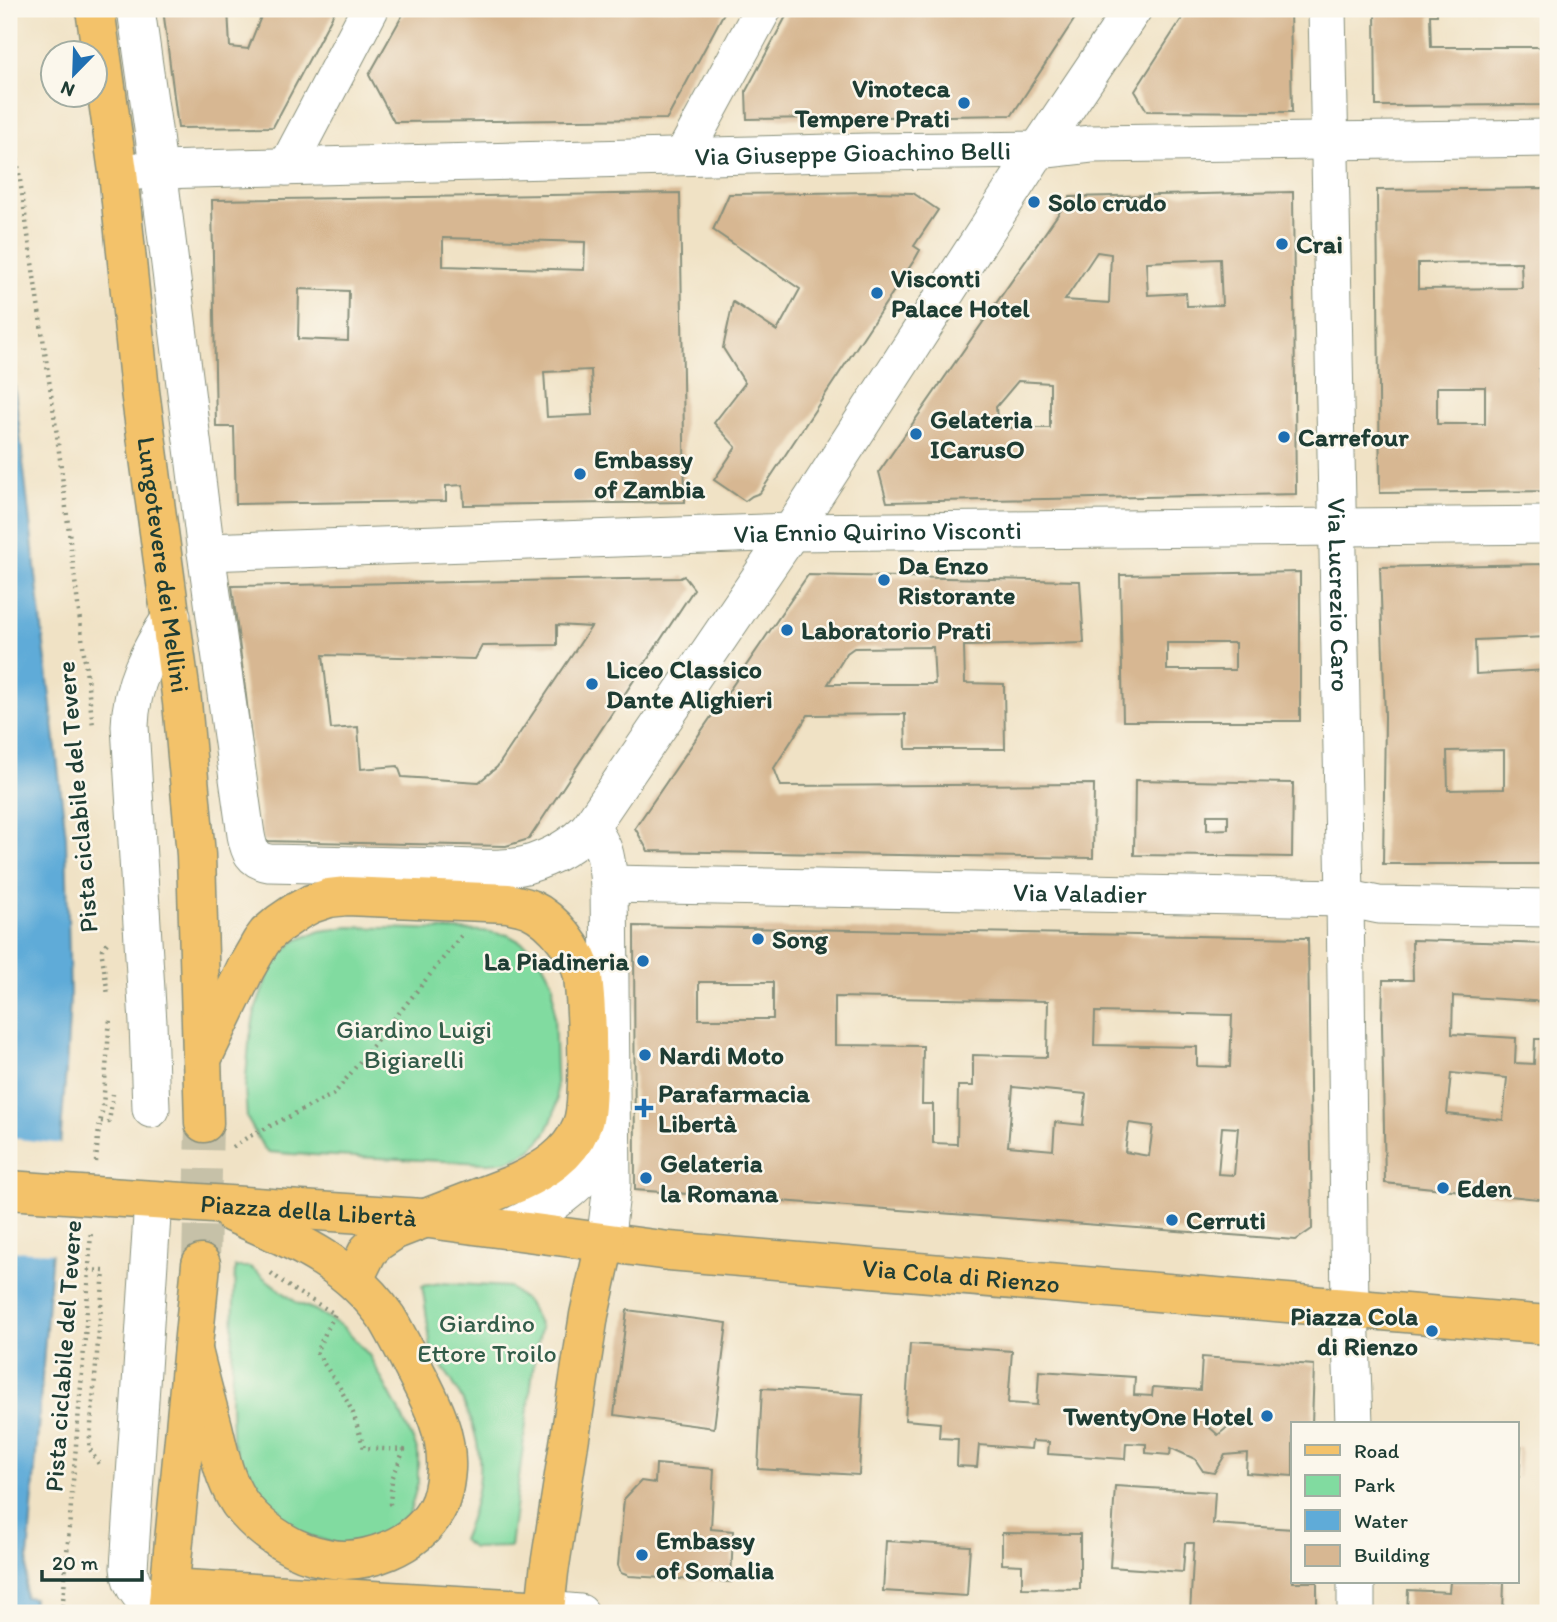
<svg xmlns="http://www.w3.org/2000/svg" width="1557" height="1622" viewBox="0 0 1557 1622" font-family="Itim,sans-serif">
	<rect width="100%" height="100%" fill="#fbf7ec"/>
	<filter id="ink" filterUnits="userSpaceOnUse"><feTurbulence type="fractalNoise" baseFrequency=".0143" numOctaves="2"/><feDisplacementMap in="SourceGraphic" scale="14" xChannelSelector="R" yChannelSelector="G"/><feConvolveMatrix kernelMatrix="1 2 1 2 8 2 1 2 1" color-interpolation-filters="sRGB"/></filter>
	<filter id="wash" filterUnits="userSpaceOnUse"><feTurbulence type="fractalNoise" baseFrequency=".00686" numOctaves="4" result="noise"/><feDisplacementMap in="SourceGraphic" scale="28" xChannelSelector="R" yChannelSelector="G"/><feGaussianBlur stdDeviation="1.57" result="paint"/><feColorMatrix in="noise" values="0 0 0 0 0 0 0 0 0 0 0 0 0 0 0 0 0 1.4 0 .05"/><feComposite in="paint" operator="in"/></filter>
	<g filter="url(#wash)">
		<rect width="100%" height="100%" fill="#f0e2c5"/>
		<!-- green -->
		<path fill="#81dba0" stroke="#508c6a" stroke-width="2" d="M349 927 483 931 508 935 528 946 538 955 553 983 557 1100C551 1139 526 1164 486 1163L291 1154 269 1152 263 1147 247 1118 245 1089 249 1044 255 1011 269 972 280 955 295 941 320 931Z
			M235 1267H250L297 1303 315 1310 343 1327 369 1355 400 1413 414 1442 418 1453V1482L409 1515 377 1538 339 1545 290 1530 249 1488 232 1440 231 1400Z
			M441 1283 509 1287 528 1303 541 1328 535 1355 510 1547 473 1548 462 1540C487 1480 486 1438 452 1381 446 1371 436 1361 431 1350 430 1345 430 1339 429 1334 427 1318 425 1302 422 1286Z"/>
		<!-- water -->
		<path fill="#5fabd8" stroke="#3f7486" stroke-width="2" d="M9 340 66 836 70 999 66 1069 25 1597 33 1598 32 1613H9Z"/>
		<!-- pier -->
		<path fill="#f0e2c5" d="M9 1138 64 1144 55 1253 9 1251Z"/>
		<g id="blocks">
			<!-- building -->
			<path fill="#d7b792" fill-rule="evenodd" d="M163 9H228L230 47 248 49 262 14 249 9H336L273 127 178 128Z
				M406 9H726L667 119 394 122 369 75Z
				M790 9H1081L1012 115 747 119 746 91Z
				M1188 9H1290L1292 112 1147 111 1135 91Z
				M1375 9H1437V15H1430L1431 47H1548V105L1376 106Z
				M1548 188V369H1539L1542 411H1548V491L1380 493 1377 190ZM1521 262 1522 288 1418 289V263ZM1437 387H1485V424H1437Z
				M874 192 913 193 938 210 914 246 920 250 915 259 760 493 752 496 745 501 714 480 736 447 714 423 745 383 723 348 733 302 777 331 800 289 713 230 729 194Z
				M1293 192 1296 494 887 502 879 472 1070 197ZM1097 252 1111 254 1109 303 1065 300ZM1220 259 1222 305 1187 306 1186 293 1148 295 1146 262ZM1018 381 1050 383V428H998L996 407Z
				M680 193 685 502 464 505 463 485 446 486V501L236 504 234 427H216L212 200ZM443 238 585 242 584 270 443 266ZM299 289 349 291 348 341 298 339ZM591 370 593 415 547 417 544 372Z
				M1548 564V637L1475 640 1476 674 1548 670V864H1383L1385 717 1380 567ZM1504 750V789L1448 790 1447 751Z
				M1300 572V721H1123L1120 575ZM1167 643H1235V670H1167Z
				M808 575 1080 581 1084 643 964 646 965 683 1004 684 1005 749H906L905 714 808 715 774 768 781 786 1094 784 1093 858 648 851 635 828ZM933 647 935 684H828L847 653 854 648Z
				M684 576 694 589 529 839 506 846 263 841 246 696 232 586 680 578ZM557 625 591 627 497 767 479 782 402 777 398 766 361 769 358 727 331 729 323 655 475 659 482 646 557 645Z
				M1135 780 1293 783 1292 857 1134 855ZM1207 815H1228V829L1207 830Z
				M634 926 1308 938 1312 1229 1296 1240 635 1190ZM699 982H773V1019H699ZM835 997 1048 1001 1047 1057 973 1055V1086H958L957 1144 933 1143V1104H922L923 1046 835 1045ZM1095 1012 1232 1015 1230 1067 1197 1066V1047L1094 1045ZM1013 1087 1086 1094 1083 1125 1055 1122 1053 1150 1008 1146ZM1129 1123 1153 1126 1149 1156 1125 1152ZM1222 1127 1238 1128 1234 1175 1218 1174Z
				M1412 940 1548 944V1002L1453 996 1452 1034 1516 1038 1515 1063 1534 1064 1535 1039H1548V1200L1385 1183 1382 1023 1383 980H1413ZM1451 1073 1507 1078 1503 1120 1447 1114Z
				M627 1310 727 1323 714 1428 614 1415Z
				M910 1344 1012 1351 1008 1403 1037 1405 1039 1371 1135 1377 1134 1395 1152 1396 1153 1387 1200 1390 1202 1357 1314 1365 1312 1424H1293V1476L1246 1473 1247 1453 1225 1455 1214 1473 1203 1471 1195 1459 1171 1448 1170 1455 1146 1453V1444L1126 1443 1125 1459 1048 1454 1049 1442 1032 1441 1031 1449 979 1445 977 1467 957 1466 958 1439 939 1438 940 1423 905 1420ZM1206 1413 1236 1420 1218 1435 1205 1423Z
				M762 1388 863 1394 859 1475 758 1469Z
				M1517 1447H1521L1519 1477H1517Z
				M656 1464 714 1469 711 1529 733 1531 731 1582 629 1576 621 1573 618 1565 624 1499 641 1481 655 1483Z
				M1115 1486 1215 1492 1213 1524 1293 1529V1582H1317V1613H1190L1194 1543H1185L1183 1572 1110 1567Z
				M1002 1533 1080 1534V1589L1022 1588V1565L1002 1564Z
				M886 1541 970 1546 967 1596 883 1591Z
				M1450 1582H1504L1503 1613H1407L1408 1590 1449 1592Z"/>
		</g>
	</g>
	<g filter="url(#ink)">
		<use href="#blocks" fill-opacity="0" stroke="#88907c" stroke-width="2"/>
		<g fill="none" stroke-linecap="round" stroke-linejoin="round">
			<!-- major-tunnel -->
			<path stroke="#c6c1a8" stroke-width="38" stroke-dasharray="38 19" stroke-linecap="butt" d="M201 1264 204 1123"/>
			<defs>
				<g id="minor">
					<path d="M136 9 154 136 206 552 246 835C249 851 252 860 269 863 328 864 387 866 446 867 472 867 500 871 526 865 550 858 573 846 590 827"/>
					<path id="s1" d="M1327 9 1345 898 1350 1309 1354 1424"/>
					<path d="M683 156 763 9"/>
					<path d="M287 167 370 9"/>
					<path id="s2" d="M118 172 159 170 868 152 1038 150 1091 144 1548 138"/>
					<path id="s3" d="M206 552 791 532 1548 525"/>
					<path id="s4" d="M609 884 1345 898 1379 905 1548 908"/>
					<path d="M151 1109 148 1023 130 726C131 685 149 650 172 616"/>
					<path d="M153 1201 129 1568C130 1588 145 1601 160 1613"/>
					<path d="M507 1229C546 1212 601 1175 610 1130"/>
					<path d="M605 1243 612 1185 609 884C606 857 607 850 590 827L791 532 1038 150 1133 9"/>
					<path d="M1356 1582V1613"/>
					<path d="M545 1610 580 1613"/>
				</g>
				<g id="major">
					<path id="s5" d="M95 9 118 172 140 391 182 702 196 855 204 1123"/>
					<path d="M205 1053 246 968 261 942 267 934 280 923 296 912 311 904 329 898 347 896 508 903C515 905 523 906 530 909 554 920 578 951 583 976 587 1012 588 1049 587 1085 586 1099 587 1114 581 1127 569 1156 544 1170 517 1183L395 1230 377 1242 368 1251 354 1279"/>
					<path id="s6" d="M109 1197 422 1218 669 1251 1548 1325"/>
					<path d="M193 1350C199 1375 206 1401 213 1427 220 1456 225 1486 245 1510 265 1533 295 1553 326 1558 365 1566 416 1546 436 1510 443 1498 445 1483 446 1469 448 1431 429 1398 412 1365 404 1349 396 1333 387 1318 346 1260 294 1241 232 1213"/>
					<path d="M169 1588 545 1610 549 1572 589 1315 605 1243"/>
					<path d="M167 1613 201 1264"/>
				</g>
			</defs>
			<!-- minor casing -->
			<use href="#minor" stroke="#88907c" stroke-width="39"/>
			<!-- major casing -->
			<use href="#major" stroke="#88907c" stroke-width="41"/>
			<!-- path -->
			<path stroke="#88907c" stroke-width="4.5" stroke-dasharray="2 5" stroke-linecap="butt" d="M9 104 57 435 93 726
				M107 943 102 949V955L108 995
				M101 1121 109 1122 113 1094
				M233 1147 248 1137 334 1094 461 936
				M96 1162 98 1136 103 1106 110 1018
				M88 1270 104 1271 89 1448 100 1466
				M271 1273 292 1289 335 1314 316 1352 339 1386 353 1413 364 1448 404 1450 392 1479 390 1504 392 1506
				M62 1613 86 1325 91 1230"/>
			<!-- minor -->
			<use href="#minor" stroke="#fff" stroke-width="37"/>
			<!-- major -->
			<use href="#major" stroke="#f3c26a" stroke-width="38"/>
			<defs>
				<path id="major-bridge" d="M9 1190 109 1197"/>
			</defs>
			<!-- major-bridge casing -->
			<use href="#major-bridge" stroke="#88907c" stroke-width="41" stroke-linecap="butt"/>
			<!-- major-bridge -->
			<use href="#major-bridge" stroke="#f3c26a" stroke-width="38"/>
		</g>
	</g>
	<!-- markers -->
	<g fill="#1f6fb2" stroke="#fbf7ec" stroke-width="2.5">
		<circle cx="964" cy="103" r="7"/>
		<circle cx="1034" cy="202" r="7"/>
		<circle cx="1282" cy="244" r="7"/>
		<circle cx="877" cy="293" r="7"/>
		<circle cx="916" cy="434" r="7"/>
		<circle cx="1284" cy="437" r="7"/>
		<circle cx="580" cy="474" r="7"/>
		<circle cx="884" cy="580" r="7"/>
		<circle cx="787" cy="630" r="7"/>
		<circle cx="592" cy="684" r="7"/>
		<circle cx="758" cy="939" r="7"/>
		<circle cx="643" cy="961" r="7"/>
		<circle cx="645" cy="1055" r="7"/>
		<path d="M640.5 1097.5h7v7h7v7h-7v7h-7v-7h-7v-7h7z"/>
		<circle cx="646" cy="1178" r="7"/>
		<circle cx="1443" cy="1188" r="7"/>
		<circle cx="1172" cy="1220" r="7"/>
		<circle cx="1432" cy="1331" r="7"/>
		<circle cx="1267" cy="1416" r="7"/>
		<circle cx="642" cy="1555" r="7"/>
	</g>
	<g text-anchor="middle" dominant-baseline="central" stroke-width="5" stroke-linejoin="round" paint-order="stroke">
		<!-- poi labels -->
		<g font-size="26" font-weight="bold" fill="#1f3d34" stroke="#fbf7ec" text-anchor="start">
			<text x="950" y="88" text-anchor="end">Vinoteca<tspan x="950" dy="30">Tempere Prati</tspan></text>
			<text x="1048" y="202">Solo crudo</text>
			<text x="1296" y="244">Crai</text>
			<text x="891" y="278">Visconti<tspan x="891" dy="30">Palace Hotel</tspan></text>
			<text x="930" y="419">Gelateria<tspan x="930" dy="30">ICarusO</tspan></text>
			<text x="1298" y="437">Carrefour</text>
			<text x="594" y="459">Embassy<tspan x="594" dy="30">of Zambia</tspan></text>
			<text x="898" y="565">Da Enzo<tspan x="898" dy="30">Ristorante</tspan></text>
			<text x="801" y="630">Laboratorio Prati</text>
			<text x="606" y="669">Liceo Classico<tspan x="606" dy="30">Dante Alighieri</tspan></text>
			<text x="772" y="939">Song</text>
			<text x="629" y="961" text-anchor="end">La Piadineria</text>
			<text x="659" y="1055">Nardi Moto</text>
			<text x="658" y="1093">Parafarmacia<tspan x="658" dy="30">Libertà</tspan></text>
			<text x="660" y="1163">Gelateria<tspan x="660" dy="30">la Romana</tspan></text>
			<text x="1457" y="1188">Eden</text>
			<text x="1186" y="1220">Cerruti</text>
			<text x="1418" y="1316" text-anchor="end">Piazza Cola<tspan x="1418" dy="30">di Rienzo</tspan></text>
			<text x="1253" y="1416" text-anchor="end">TwentyOne Hotel</text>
			<text x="656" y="1540">Embassy<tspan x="656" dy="30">of Somalia</tspan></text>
		</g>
		<!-- street labels -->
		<g font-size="26" fill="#1f3d34" stroke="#fbf7ec">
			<text stroke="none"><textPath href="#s2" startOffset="735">Via Giuseppe Gioachino Belli</textPath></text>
			<text stroke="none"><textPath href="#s3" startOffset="672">Via Ennio Quirino Visconti</textPath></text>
			<text stroke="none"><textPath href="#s5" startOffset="560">Lungotevere dei Mellini</textPath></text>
			<text stroke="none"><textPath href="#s1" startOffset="586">Via Lucrezio Caro</textPath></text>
			<text transform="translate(77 797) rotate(-95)">Pista ciclabile del Tevere</text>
			<text stroke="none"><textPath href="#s4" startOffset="471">Via Valadier</textPath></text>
			<text stroke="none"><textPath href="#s6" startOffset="200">Piazza della Libertà</textPath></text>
			<text stroke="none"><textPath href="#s6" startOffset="856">Via Cola di Rienzo</textPath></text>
			<text transform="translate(63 1356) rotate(-86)">Pista ciclabile del Tevere</text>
		</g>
		<!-- park labels -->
		<g font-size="26" fill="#335d4a" stroke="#fbf7ec">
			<text x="414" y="1029">Giardino Luigi<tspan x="414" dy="30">Bigiarelli</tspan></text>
			<text x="487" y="1323">Giardino<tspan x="487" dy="30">Ettore Troilo</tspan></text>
		</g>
	</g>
	<!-- margin -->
	<rect width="1557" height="1622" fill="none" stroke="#fbf7ec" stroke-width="35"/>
	<!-- legend -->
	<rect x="1291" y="1422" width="228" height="161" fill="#fbf7ec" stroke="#a3ada2" stroke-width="2"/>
	<rect x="1305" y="1445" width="35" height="10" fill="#f3c26a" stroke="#a3ada2" stroke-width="2"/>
	<text x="1354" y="1458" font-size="21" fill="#1f3d34">Road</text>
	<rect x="1305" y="1475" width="35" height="21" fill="#81dba0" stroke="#a3ada2" stroke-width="2"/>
	<text x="1354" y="1492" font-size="21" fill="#1f3d34">Park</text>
	<rect x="1305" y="1510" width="35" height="21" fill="#5fabd8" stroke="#a3ada2" stroke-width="2"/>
	<text x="1354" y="1528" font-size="21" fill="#1f3d34">Water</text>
	<rect x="1305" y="1545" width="35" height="21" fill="#d7b792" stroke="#a3ada2" stroke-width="2"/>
	<text x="1354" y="1562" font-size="21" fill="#1f3d34">Building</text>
	<!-- north arrow -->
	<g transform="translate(74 74) rotate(203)"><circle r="33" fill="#fbf7ec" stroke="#a3ada2" stroke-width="2"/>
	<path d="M0-5L12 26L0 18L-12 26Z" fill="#1f6fb2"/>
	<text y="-10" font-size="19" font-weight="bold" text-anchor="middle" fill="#1f3d34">N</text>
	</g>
	<!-- scale -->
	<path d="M42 1570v10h100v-10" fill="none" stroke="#1f3d34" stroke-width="3.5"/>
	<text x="52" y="1570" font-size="21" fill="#1f3d34" stroke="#fbf7ec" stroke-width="5" paint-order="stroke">20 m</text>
</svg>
